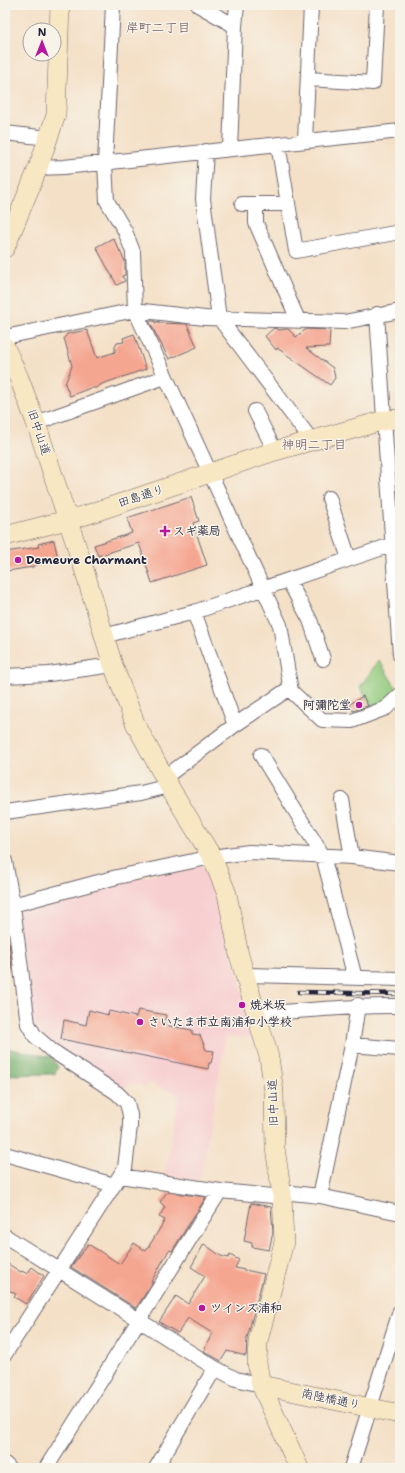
<svg xmlns="http://www.w3.org/2000/svg" width="405" height="1473" viewBox="0 0 405 1473" font-family="'Shantell Sans','Klee One',sans-serif">
	<rect width="100%" height="100%" fill="#f7f3e8"/>
	<filter id="ink" filterUnits="userSpaceOnUse"><feTurbulence type="fractalNoise" baseFrequency=".025" numOctaves="2"/><feDisplacementMap in="SourceGraphic" scale="8" xChannelSelector="R" yChannelSelector="G"/><feConvolveMatrix kernelMatrix="1 2 1 2 8 2 1 2 1" color-interpolation-filters="sRGB"/></filter>
	<filter id="wash" filterUnits="userSpaceOnUse"><feTurbulence type="fractalNoise" baseFrequency=".012" numOctaves="4" result="noise"/><feDisplacementMap in="SourceGraphic" scale="16" xChannelSelector="R" yChannelSelector="G"/><feGaussianBlur stdDeviation="0.9" result="paint"/><feColorMatrix in="noise" values="0 0 0 0 0 0 0 0 0 0 0 0 0 0 0 0 0 1.4 0 .05"/><feComposite in="paint" operator="in"/></filter>
	<g filter="url(#wash)">
		<rect width="100%" height="100%" fill="#f4e0c7"/>
		<!-- built -->
		<path fill="#f7cfd1" d="M201 865 208 871 256 1038 226 1037 200 1180 165 1175 179 1094 149 1083 146 1087 132 1083 117 1093 35 1036 18 913 22 907 105 885Z"/>
		<!-- green -->
		<path fill="#90c97c" stroke="#59765c" d="M379 660 396 688 382 705 373 709 360 687Z"/>
		<!-- forest -->
		<path fill="#74ad6c" stroke="#4b6854" d="M5 1048 52 1057 58 1067 55 1074 5 1075Z"/>
		<g id="blocks">
			<!-- building -->
			<path fill="#f5a691" d="M113 238 125 261V275L122 276 125 281 117 285 96 247Z
				M149 321H155V323L159 321V323L187 324 197 347 169 359Z
				M274 328 279 330 288 329 296 337 306 329 330 330 329 347 306 348 333 368 335 378 330 385 277 348 276 350 265 336Z
				M87 330 97 358 115 352V347L117 343 124 342 123 338 134 334 146 369 102 384 96 388H90L70 396 65 384 72 366 64 338 67 334Z
				M191 497 199 521 193 523 207 565 152 583 139 543 98 556 94 545 132 533 127 518Z
				M54 540 58 559 33 566V567L7 571 5 566V552L39 547 38 544Z
				M363 696 368 706 353 711 350 704Z
				M5 943H9L12 969 5 970Z
				M89 1010 108 1015 109 1011 136 1017 138 1010 166 1015 164 1025 192 1030V1034L200 1035 206 1050 214 1051 211 1063H209L208 1069 61 1039 64 1020 86 1025Z
				M167 1192 206 1197 172 1251 169 1250 151 1282H153L136 1308 71 1267 88 1244 120 1264 134 1243 146 1251 165 1220 159 1217 165 1207 160 1202Z
				M251 1203 271 1207 273 1232 269 1250 252 1247V1243L244 1241Z
				M204 1244 221 1256 228 1258 230 1255 239 1260 235 1268 264 1274 247 1338 246 1356 227 1351 221 1361 204 1351 212 1333 188 1318 178 1333 159 1322 176 1296 188 1304 205 1276 191 1267Z
				M5 1262 21 1272 22 1271 27 1274 32 1267 44 1276 26 1304 14 1297 16 1294 5 1288Z"/>
		</g>
	</g>
	<g filter="url(#ink)">
		<use href="#blocks" fill-opacity="0" stroke="#6c646c" stroke-width="1"/>
		<g fill="none" stroke-linecap="round" stroke-linejoin="round">
			<defs>
				<path id="street" d="M113 5 105 163 107 201 125 231 133 252 135 310 280 625 291 691 322 720 352 721 386 708 400 695
					M198 5 235 26 230 149
					M235 26 237 5
					M308 79 373 83 377 5
					M5 133 48 138
					M305 141 311 5
					M278 144 296 251 400 232
					M206 151 203 199 219 318 312 441
					M38 168 64 167 400 131
					M242 204H288
					M256 204V223L298 320
					M377 314 400 655
					M5 337 135 310 205 318 344 322 400 311
					M255 411 275 451
					M36 423 165 377
					M329 498 349 559
					M288 580 310 620 323 659
					M194 612 235 725
					M104 636 194 612 400 542
					M5 676 49 674 113 665
					M261 755 323 856 355 978
					M164 778 235 725 290 688
					M342 800 352 857
					M5 812 141 793 169 786
					M5 861 13 906 28 1024 35 1036 51 1050 117 1093 127 1103 130 1115V1126L125 1168 5 1354
					M5 907 117 877 212 857 249 852 352 857 400 863
					M245 975 400 979
					M256 1014C304 1011 352 1005 400 1006
					M352 1045 400 1049
					M5 1154 114 1185
					M120 1176 220 1191 273 1196 292 1193 320 1196 400 1213
					M320 1196 352 1045 358 1005
					M5 1236 215 1368 236 1379 261 1385
					M5 1464 9 1468
					M46 1468 220 1191
					M156 1468 215 1368
					M351 1468 400 1311"/>
				<path id="secondary" d="M5 248 38 168 56 115 60 5
					M5 347 19 378 36 423 83 566 113 665 135 723 169 786 212 857 227 894 239 955 269 1057 274 1092 275 1148 282 1195 284 1242 258 1341 257 1363 261 1385 299 1468
					M5 536 86 515 275 451 385 420 400 419
					M261 1385 400 1414"/>
			</defs>
			<!-- street casing -->
			<use href="#street" stroke="#6c646c" stroke-width="16"/>
			<!-- secondary casing -->
			<use href="#secondary" stroke="#6c646c" stroke-width="20"/>
			<!-- street -->
			<use href="#street" stroke="#fff" stroke-width="14"/>
			<!-- secondary -->
			<use href="#secondary" stroke="#f8e7c3" stroke-width="19"/>
			<defs>
				<path id="rail" d="M299 992 400 994"/>
			</defs>
			<!-- rail casing -->
			<use href="#rail" stroke="#22223b" stroke-width="4.5"/>
			<!-- rail -->
			<use href="#rail" stroke="#f7f3e8" stroke-width="3" stroke-dasharray="9" stroke-linecap="butt"/>
		</g>
	</g>
	<!-- markers -->
	<g fill="#b5179e" stroke="#f7f3e8" stroke-width="1.5">
		<path d="M163 525h4v4h4v4h-4v4h-4v-4h-4v-4h4z"/>
		<circle cx="18" cy="560" r="4"/>
		<circle cx="359" cy="705" r="4"/>
		<circle cx="242" cy="1005" r="4"/>
		<circle cx="140" cy="1022" r="4"/>
		<circle cx="202" cy="1308" r="4"/>
	</g>
	<g text-anchor="middle" dominant-baseline="central" stroke-width="3" stroke-linejoin="round" paint-order="stroke">
		<!-- street labels -->
		<g font-size="12" fill="#22223b" stroke="#f7f3e8">
			<text transform="translate(39 432) rotate(71)">旧中山道</text>
			<text transform="translate(141 496) rotate(-18)">田島通り</text>
			<text transform="translate(273 1103) rotate(-92)">旧中山道</text>
			<text transform="translate(331 1399) rotate(12)">南陸橋通り</text>
		</g>
		<!-- poi labels -->
		<g font-size="12" font-weight="bold" fill="#22223b" stroke="#f7f3e8" text-anchor="start">
			<text x="173" y="531">スギ薬局</text>
			<text x="26" y="560">Demeure Charmant</text>
			<text x="351" y="705" text-anchor="end">阿彌陀堂</text>
			<text x="250" y="1005">焼米坂</text>
			<text x="148" y="1022">さいたま市立南浦和小学校</text>
			<text x="210" y="1308">ツインズ浦和</text>
		</g>
		<!-- neighbourhood labels -->
		<g font-size="13" fill="#6c5059" stroke="#f7f3e8">
			<text x="158" y="27">岸町二丁目</text>
			<text x="314" y="444">神明二丁目</text>
		</g>
	</g>
	<!-- margin -->
	<rect width="405" height="1473" fill="none" stroke="#f7f3e8" stroke-width="20"/>
	<!-- north arrow -->
	<g transform="translate(42 42)"><circle r="19" fill="#f7f3e8" stroke="#a29fa3"/>
	<path d="M0-3L7 15L0 10L-7 15Z" fill="#b5179e"/>
	<text y="-6" font-size="11" font-weight="bold" text-anchor="middle" fill="#22223b">N</text>
	</g>
</svg>
